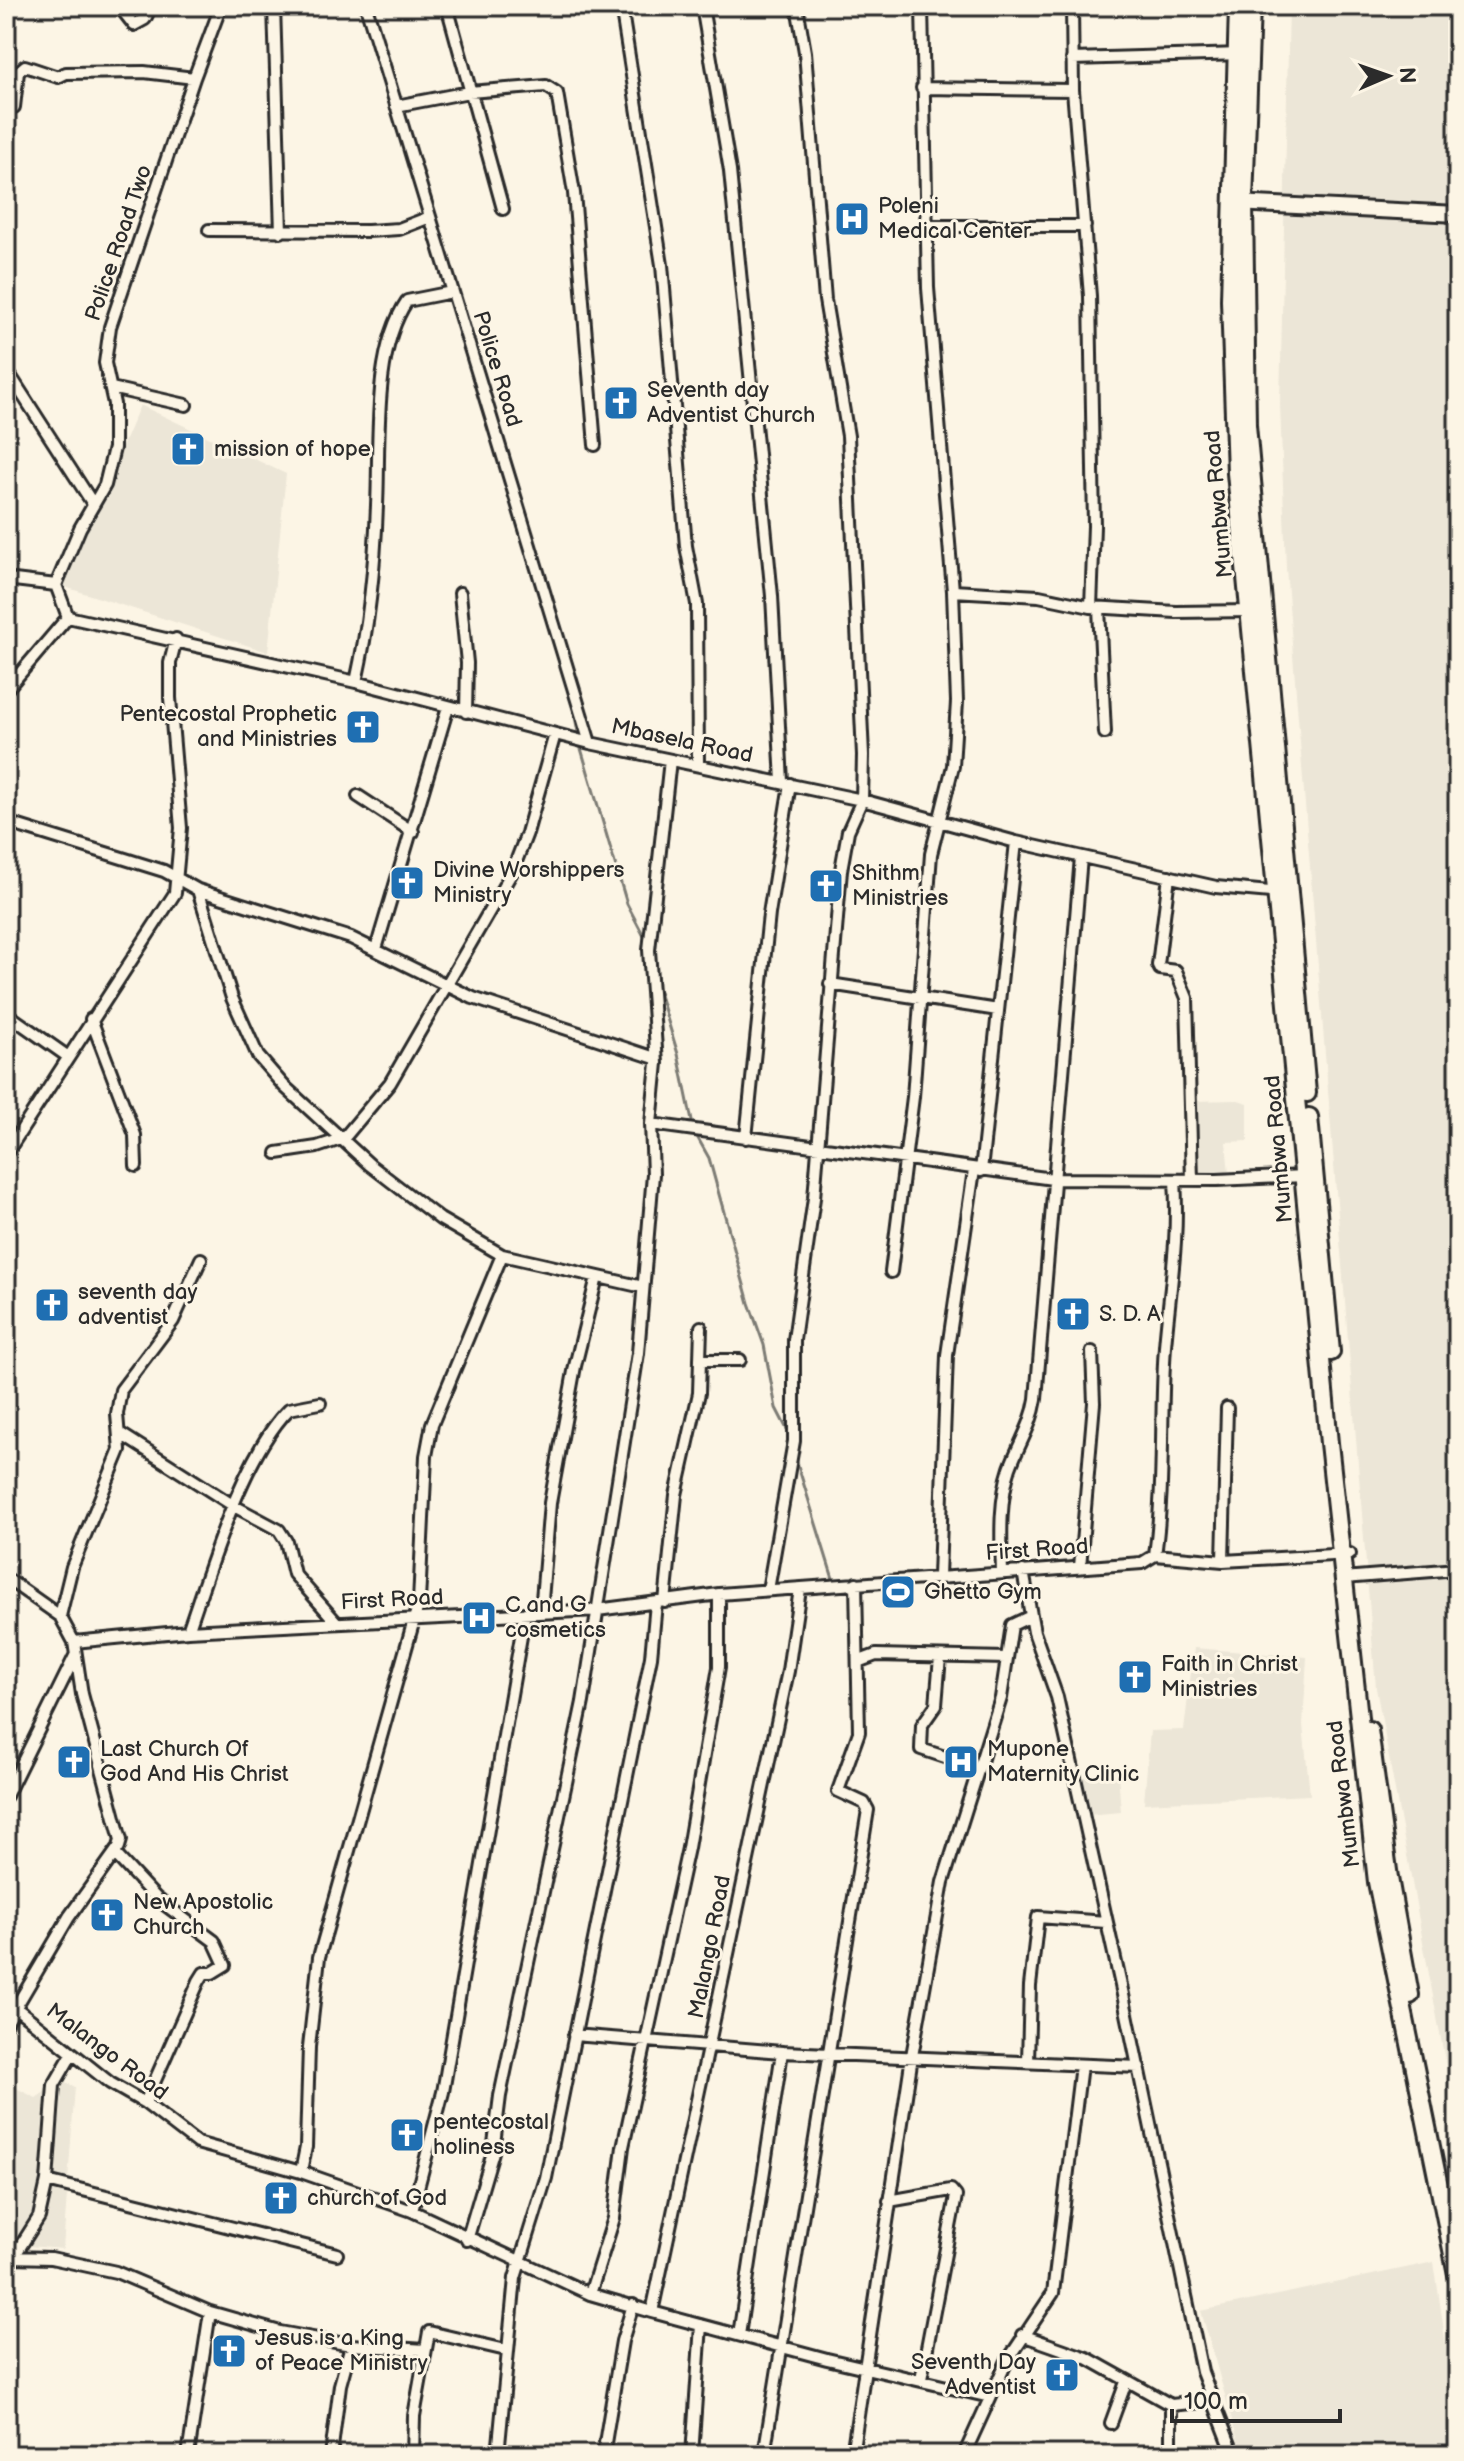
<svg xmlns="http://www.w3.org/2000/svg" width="1464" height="2461" viewBox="0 0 1464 2461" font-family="'Balsamiq Sans',sans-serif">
	<rect width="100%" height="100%" fill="#fcf5e5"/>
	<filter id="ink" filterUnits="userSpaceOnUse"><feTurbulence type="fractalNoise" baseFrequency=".0125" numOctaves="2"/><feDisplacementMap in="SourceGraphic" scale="16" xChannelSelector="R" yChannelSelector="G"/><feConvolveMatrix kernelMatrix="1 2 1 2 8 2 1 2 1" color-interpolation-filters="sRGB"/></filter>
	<g filter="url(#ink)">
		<!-- built -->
		<path fill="#ece6d7" d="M1289 6H1458V2131L1376 1688 1286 568 1280 404Z
			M140 405 286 474 268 652 62 586Z
			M1238 1100 1248 1103V1141L1226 1142 1229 1174 1195 1176 1191 1101Z
			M1194 1648 1307 1657 1303 1725 1310 1795 1144 1803 1150 1731 1184 1730Z
			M1118 1773 1121 1812 1087 1815 1083 1777Z
			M62 2080 75 2087 63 2249 6 2244V2083L36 2098Z
			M1434 2262 1458 2429V2455H1242L1201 2311Z"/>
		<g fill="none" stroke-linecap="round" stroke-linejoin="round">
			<!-- stream -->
			<path stroke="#7d7b74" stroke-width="3" d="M365 20 411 169
				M572 701 578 732
				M580 745 627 904 646 940
				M656 982 678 1054 693 1126
				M695 1133 709 1158 749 1303 764 1345 776 1408 791 1437
				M795 1456 834 1582"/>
			<defs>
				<path id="street" d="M274 6 281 232
					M366 6 590 743
					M447 6 503 209
					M621 6 662 265 686 546 697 604 698 764
					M702 6 730 171 772 596 782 782
					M1072 6 1073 90 1090 296 1094 526 1091 607 1176 612 1251 611
					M123 11 134 25 145 19 151 6
					M1072 59 1242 54
					M922 88 1073 90
					M396 106 469 92 546 86 557 93 574 193 595 445
					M14 107 18 72 25 66 58 77 66 73 144 72 194 78
					M925 226H1085
					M209 230 368 231 399 229 430 217
					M6 369 93 504
					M111 388 186 405
					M6 579 56 585
					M56 585 80 528 105 485 114 448V404L105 363 110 327 194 78 221 6
					M56 585 68 617
					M953 591 1039 596 1091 607
					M460 593 467 663 466 712
					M1099 608 1105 733
					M68 617 356 682 590 743 862 800 1016 842 1216 887 1282 893
					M356 682C369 624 375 565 377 505 380 446 372 352 407 301L452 292
					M6 690 68 617
					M358 796 413 832
					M6 822 164 871 198 890 351 938 473 998 655 1058
					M1169 876 1158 965 1160 969 1176 971 1187 998 1192 1180
					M198 890 232 998 258 1056 284 1086 370 1165 440 1219 502 1255
					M376 949 448 707
					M830 984 998 1010
					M13 1018 67 1056
					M91 1019 135 1135 136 1166
					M651 1124 1053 1179 1217 1180 1304 1176
					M746 1138 769 914 790 784
					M277 1153 317 1147 344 1138 390 1083 512 872 527 833 555 734
					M6 1154 175 893 181 828 170 698V663L176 639
					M981 1171 1016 842
					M891 1272 913 1097 931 854 953 766 957 702 953 591 928 288 922 6
					M701 1360H740
					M121 1434 234 1506 279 1530 286 1541 294 1574 337 1623
					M1155 1555C1165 1486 1160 1416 1165 1346 1170 1287 1179 1240 1175 1180
					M1223 1561 1227 1408
					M1080 1567 1094 1403 1092 1352
					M1023 1571 1034 1632 1057 1697 1122 1990 1202 2372 1234 2455
					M1002 1573C1001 1538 999 1501 1010 1468 1019 1443 1032 1425 1036 1399L1081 857
					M939 1576 947 1355 974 1170
					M6 1578 60 1616 74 1642
					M1343 1578 1458 1569
					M800 1589 788 1671 652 2312 827 2359 990 2397
					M768 1590 794 1441V1340L814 1198 841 870 848 831 862 800 863 755 848 436 825 300 805 52 797 6
					M665 1602 676 1495 699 1393 701 1327
					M541 1612 550 1503 575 1366 597 1277
					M60 1616 72 1567 120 1450 117 1414 121 1390 173 1321 201 1259
					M188 1631C210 1568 243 1455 289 1409L320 1403
					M940 1657 936 1705 922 1725 921 1749 945 1757
					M860 1661 876 1655 1006 1658
					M6 1796 75 1656
					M115 1854 156 1898 214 1941 225 1965 212 1973H204L199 1981 145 2103
					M6 2000 110 2083 145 2103 197 2143 301 2172 412 2211 590 2294 652 2312
					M6 2024 69 1917 119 1847 121 1840 82 1694 74 1642 188 1631 597 1610 719 1594 1142 1563 1155 1555 1223 1561 1350 1554
					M574 2035 782 2052 1139 2067
					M1028 2062 1030 1986 1038 1917 1106 1922
					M301 2172 306 2147 309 2047 319 1957 419 1602 426 1456 432 1424 502 1255 643 1287
					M47 2181 337 2254
					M889 2201 951 2190 956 2196 921 2379
					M412 2211 443 2092 525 1613
					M467 2240 493 2152 500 2096 583 1702 638 1353 653 1174 651 1124 657 1063 649 950 670 760
					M6 2252 11 2257 51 2258 116 2272 210 2312 280 2332 351 2345 425 2350
					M6 2269 39 2217 47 2181 54 2085 72 2054
					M590 2294 614 2218 623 2147 688 1848 719 1667V1594
					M739 2335 782 2052
					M1022 2335 1087 2358 1171 2405 1211 2401
					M1111 2423 1126 2382
					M188 2455 210 2312
					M331 2455 340 2385 351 2345
					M413 2455 414 2416 429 2332 506 2350
					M498 2455 515 2278 546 2178 651 1657 656 1603
					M603 2455 622 2341 633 2305
					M692 2455 701 2325
					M764 2455 868 1810 864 1803 838 1791 859 1732 856 1583
					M852 2455 912 2056 943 1882 1001 1698 1012 1625 1031 1616
					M964 2455 1006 2363 1053 2293 1081 2065
					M1171 2455V2405"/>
				<path id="secondary" d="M1235 203 1458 214"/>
				<path id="primary" d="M1238 6 1230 300 1236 473 1329 1443 1377 1882 1458 2279
					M1251 6 1244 202 1247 425 1307 1093
					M1309 1117 1331 1352
					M1369 1730 1389 1878 1410 1995"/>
			</defs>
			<!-- street casing -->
			<use href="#street" stroke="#2b2b2b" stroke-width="16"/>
			<!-- secondary casing -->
			<use href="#secondary" stroke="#2b2b2b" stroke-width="20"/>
			<!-- primary casing -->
			<use href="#primary" stroke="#2b2b2b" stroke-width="22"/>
			<!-- street -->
			<use href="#street" stroke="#fcf5e5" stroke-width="10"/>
			<!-- secondary -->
			<use href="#secondary" stroke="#fcf5e5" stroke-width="14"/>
			<!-- primary -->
			<use href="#primary" stroke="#fcf5e5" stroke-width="16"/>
		</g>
	</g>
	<!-- icons -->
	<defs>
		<symbol id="hospital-square" viewBox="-11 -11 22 22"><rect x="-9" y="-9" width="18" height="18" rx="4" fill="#1f6fb2" stroke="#fcf5e5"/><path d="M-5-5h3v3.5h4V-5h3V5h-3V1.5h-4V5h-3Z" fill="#fff"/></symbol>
		<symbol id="church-square" viewBox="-11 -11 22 22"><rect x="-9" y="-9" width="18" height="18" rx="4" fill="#1f6fb2" stroke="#fcf5e5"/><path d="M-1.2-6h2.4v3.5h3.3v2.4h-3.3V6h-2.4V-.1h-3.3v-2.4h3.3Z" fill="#fff"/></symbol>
		<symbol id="stadium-square" viewBox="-11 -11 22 22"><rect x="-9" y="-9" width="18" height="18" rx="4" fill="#1f6fb2" stroke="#fcf5e5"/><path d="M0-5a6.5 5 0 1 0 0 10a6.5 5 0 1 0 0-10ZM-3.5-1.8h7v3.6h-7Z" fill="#fff"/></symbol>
	</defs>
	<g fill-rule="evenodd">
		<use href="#hospital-square" x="832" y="199" width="40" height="40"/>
		<use href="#church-square" x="601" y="383" width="40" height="40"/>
		<use href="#church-square" x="168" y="429" width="40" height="40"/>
		<use href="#church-square" x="343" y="707" width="40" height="40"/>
		<use href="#church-square" x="387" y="863" width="40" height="40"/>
		<use href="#church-square" x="806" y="866" width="40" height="40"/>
		<use href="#church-square" x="32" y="1285" width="40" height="40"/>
		<use href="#church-square" x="1053" y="1294" width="40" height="40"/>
		<use href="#stadium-square" x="878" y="1572" width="40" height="40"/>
		<use href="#hospital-square" x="459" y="1598" width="40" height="40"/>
		<use href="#church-square" x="1115" y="1657" width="40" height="40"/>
		<use href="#church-square" x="54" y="1742" width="40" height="40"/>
		<use href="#hospital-square" x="941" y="1742" width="40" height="40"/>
		<use href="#church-square" x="87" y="1895" width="40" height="40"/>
		<use href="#church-square" x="387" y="2115" width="40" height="40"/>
		<use href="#church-square" x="261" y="2178" width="40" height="40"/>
		<use href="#church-square" x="209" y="2331" width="40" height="40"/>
		<use href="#church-square" x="1042" y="2355" width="40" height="40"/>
	</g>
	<g text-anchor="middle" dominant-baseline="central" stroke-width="6" stroke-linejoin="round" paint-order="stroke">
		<!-- poi labels -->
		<g font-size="22" fill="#2b2b2b" stroke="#fcf5e5" text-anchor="start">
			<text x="878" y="206">Poleni<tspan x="878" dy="25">Medical Center</tspan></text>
			<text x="647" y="390">Seventh day<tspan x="647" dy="25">Adventist Church</tspan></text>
			<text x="214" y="449">mission of hope</text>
			<text x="337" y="714" text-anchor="end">Pentecostal Prophetic<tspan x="337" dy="25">and Ministries</tspan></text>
			<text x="433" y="870">Divine Worshippers<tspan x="433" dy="25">Ministry</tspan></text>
			<text x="852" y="873">Shithm<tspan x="852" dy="25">Ministries</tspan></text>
			<text x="78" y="1292">seventh day<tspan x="78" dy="25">adventist</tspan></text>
			<text x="1099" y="1314">S. D. A</text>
			<text x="924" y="1592">Ghetto Gym</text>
			<text x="505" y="1605">C and G<tspan x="505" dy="25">cosmetics</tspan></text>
			<text x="1161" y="1664">Faith in Christ<tspan x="1161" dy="25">Ministries</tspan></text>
			<text x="100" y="1749">Last Church Of<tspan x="100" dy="25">God And His Christ</tspan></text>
			<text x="987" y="1749">Mupone<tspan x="987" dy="25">Maternity Clinic</tspan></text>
			<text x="133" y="1902">New Apostolic<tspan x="133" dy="25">Church</tspan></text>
			<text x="433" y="2122">pentecostal<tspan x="433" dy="25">holiness</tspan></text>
			<text x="307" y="2198">church of God</text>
			<text x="255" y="2338">Jesus is a King<tspan x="255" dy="25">of Peace Ministry</tspan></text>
			<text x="1036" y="2362" text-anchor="end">Seventh Day<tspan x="1036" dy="25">Adventist</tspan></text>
		</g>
		<!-- street labels -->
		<g font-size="22" fill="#2b2b2b" stroke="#fcf5e5">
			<text transform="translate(119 243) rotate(-71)">Police Road Two</text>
			<text transform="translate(497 369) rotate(73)">Police Road</text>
			<text transform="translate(1219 504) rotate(-95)">Mumbwa Road</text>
			<text transform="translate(682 741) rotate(12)">Mbasela Road</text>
			<text transform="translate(1279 1149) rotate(-95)">Mumbwa Road</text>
			<text transform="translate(1037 1550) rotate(-4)">First Road</text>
			<text transform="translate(392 1600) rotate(-3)">First Road</text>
			<text transform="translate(1344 1794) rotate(-97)">Mumbwa Road</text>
			<text transform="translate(710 1947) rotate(-79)">Malango Road</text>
			<text transform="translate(107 2052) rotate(37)">Malango Road</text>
		</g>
	</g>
	<!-- margin -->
	<rect width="1464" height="2461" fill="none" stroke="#fcf5e5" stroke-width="32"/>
	<rect x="16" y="16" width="1432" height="2429" fill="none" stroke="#2b2b2b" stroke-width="3" filter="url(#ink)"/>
	<!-- north arrow -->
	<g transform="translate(1388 76) rotate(88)" stroke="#fcf5e5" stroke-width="6" paint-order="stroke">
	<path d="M0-6L14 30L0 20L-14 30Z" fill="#2b2b2b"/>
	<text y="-12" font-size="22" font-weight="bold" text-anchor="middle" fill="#2b2b2b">N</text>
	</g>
	<!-- scale -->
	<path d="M1172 2409v12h168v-12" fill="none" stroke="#2b2b2b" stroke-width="4"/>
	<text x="1184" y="2409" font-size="24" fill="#2b2b2b" stroke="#fcf5e5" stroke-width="6" paint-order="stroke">100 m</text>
</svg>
